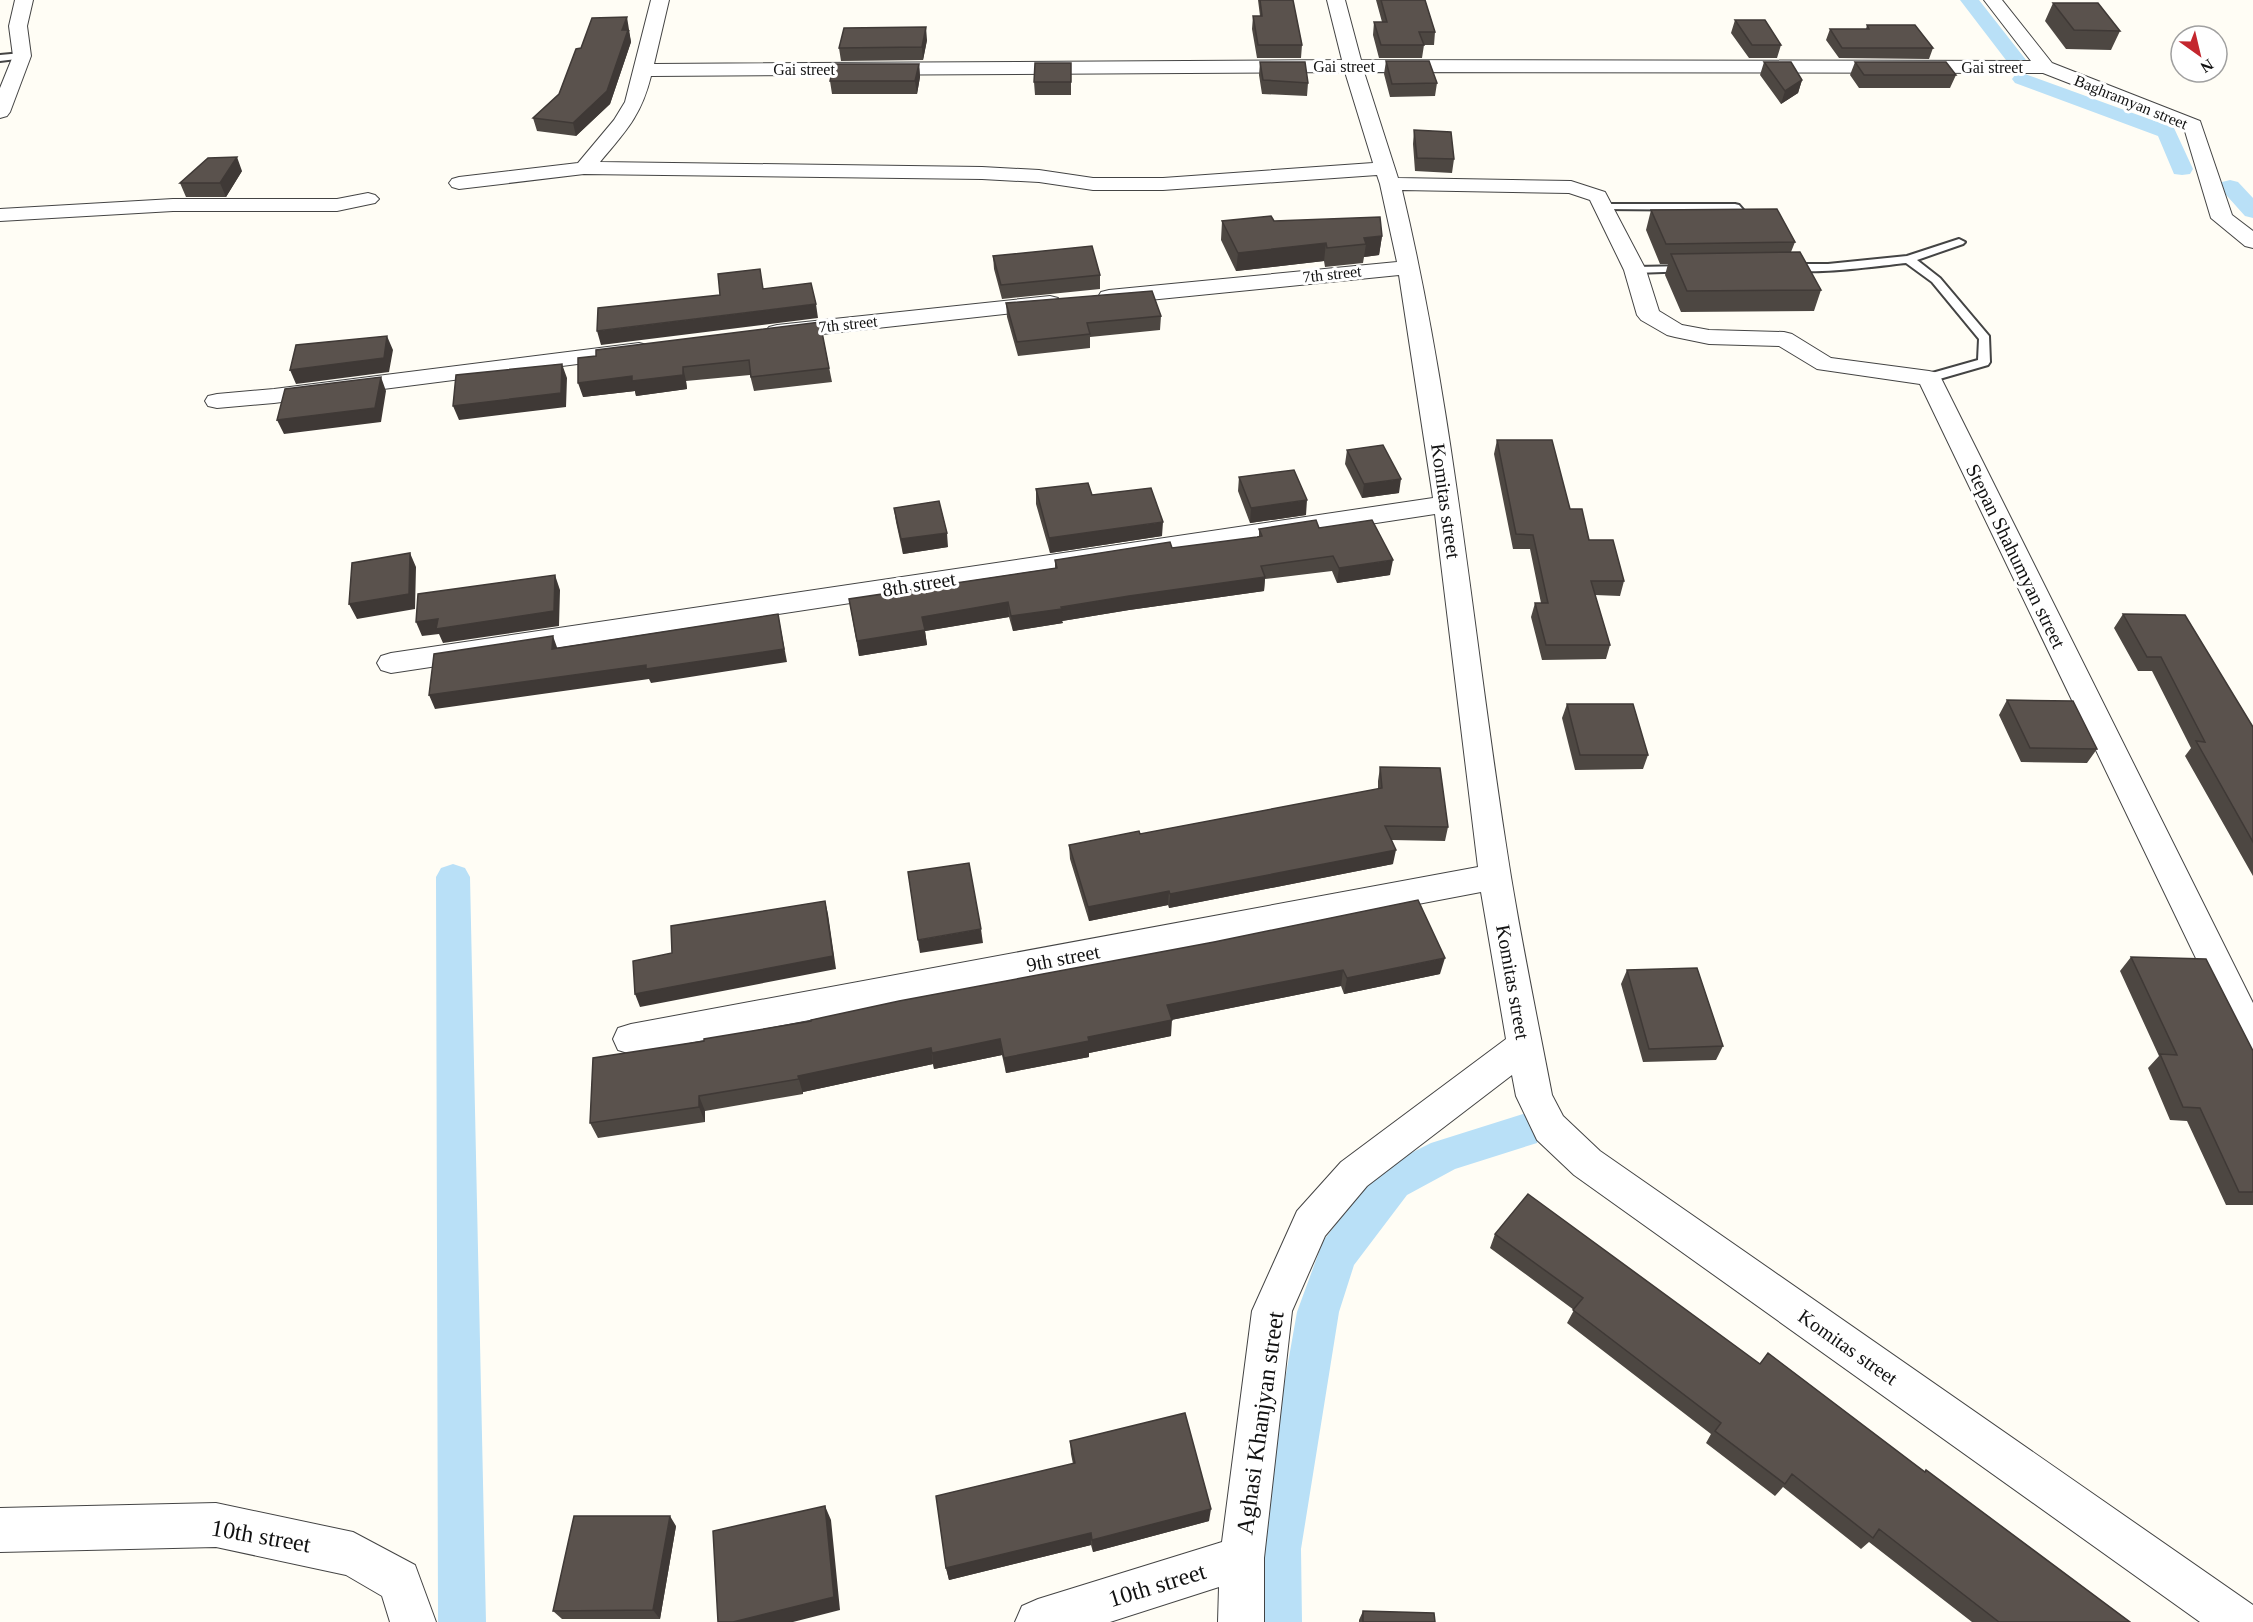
<svg xmlns="http://www.w3.org/2000/svg" width="2253" height="1622" viewBox="0 0 2253 1622" font-family="Georgia,serif">
	<rect width="100%" height="100%" fill="#fffdf5"/>
	<g fill="none" stroke-linecap="round" stroke-linejoin="round">
		<!-- canal -->
		<path fill="#b9e0f7" fill-rule="evenodd" d="M1960 0H1979L2026 60 2023 64H2009Z
			M2022 73 2174 128 2193 169 2190 174 2182 175 2174 174 2158 136 2015 83 2012 79 2015 75Z
			M2230 180 2238 182 2253 198V218L2245 216 2219 187 2222 182Z
			M453 864 465 868 470 877 486 1622H438L436 877 441 868Z
			M1523 1114 1537 1119 1542 1131 1537 1143 1455 1169 1407 1195 1354 1265 1339 1312 1301 1549 1302 1622H1254L1255 1549 1297 1312 1323 1241 1379 1169 1431 1143Z"/>
		<defs>
			<path id="lane" d="M22 53 27 56 25 58 0 61V55Z
				M1605 204H1735L1739 205 1754 222 1748 225 1744 224 1732 210 1601 209 1599 207Z
				M1959 239 1965 242 1963 244 1917 260 1940 278 1989 336 1990 362 1988 365 1929 382 1925 381 1923 378 1925 375 1978 360 1979 339 1932 282 1906 263C1885 265 1795 278 1782 267L1788 264H1828L1907 256Z
				M1688 266 1692 267V271L1635 273 1629 270 1635 267Z"/>
			<path id="street" d="M15 0H33L27 26 31 56 10 112 7 116 0 118V88L13 56 9 26Z
				M651 0H669L654 64 1342 60 1327 0H1345L1361 60 2031 61 1984 0H2002L2052 63 2200 121 2232 215 2253 231V248L2245 246 2211 218 2184 128 2043 73 1364 72 1398 178 1571 181 1605 192 1646 270 1659 311 1682 325 1709 330 1784 332 1792 334 1831 358 1929 371 1938 373 1941 378 2253 1003V1054L2240 1050 1920 384 1817 369 1779 346 1709 344 1675 337 1667 335 1641 320 1637 315 1624 270 1590 200 1569 193 1402 190C1456 417 1474 648 1511 877 1523 950 1538 1022 1552 1095L1563 1116 1600 1151 2253 1605V1622H2200L1574 1175 1537 1140 1516 1096 1512 1075 1367 1186 1325 1236 1292 1311 1264 1558V1622H1218L1219 1587 1110 1622H1015L1022 1606 1038 1599 1222 1542 1252 1311 1297 1211 1341 1162 1506 1039 1481 892 631 1054 618 1050 613 1039 618 1028 631 1024 1478 867 1435 514 391 673 381 670 377 663 381 656 391 653 1433 498 1399 275 1109 304 1101 302 1098 297 1101 292 1109 290 1397 262 1380 184 1377 175 1163 190H1093L1039 182 982 179 584 174 459 189 452 187 449 183 452 179 459 177 578 163 614 120 625 102ZM1345 72 1373 163 1163 178H1093L1039 170 982 167 600 162C626 131 641 116 651 76Z
				M368 193 375 195 379 199 375 203 337 211H173L0 221V209L173 199H337Z
				M1050 296 1058 298 1061 303 1058 308 777 339 769 337 765 332 769 327 777 325Z
				M639 343 647 345 651 350 647 355 274 403 217 408 208 406 205 401 208 396 217 394 274 389Z
				M216 1503 353 1532 415 1565 436 1622H390L382 1596 346 1575 216 1547 0 1552V1508Z"/>
		</defs>
		<!-- lane casing -->
		<use href="#lane" stroke="#444" stroke-width="4"/>
		<!-- street casing -->
		<use href="#street" stroke="#444" stroke-width="2"/>
		<!-- lane -->
		<use href="#lane" fill="#fff" fill-rule="evenodd"/>
		<!-- street -->
		<use href="#street" fill="#fff" fill-rule="evenodd"/>
	</g>
	<!-- wall -->
	<path fill="#4d4742" d="M1258 0H1293L1302 45 1301 58H1257L1252 29 1253 16H1260Z
		M1376 0H1425L1435 32 1434 45H1424L1422 58H1379L1373 35 1374 22H1382Z
		M2053 3 2120 31 2111 50 2066 49 2045 21Z
		M1735 20 1781 45 1777 58H1749L1731 33Z
		M1867 25 1933 48 1929 59 1839 58 1826 40 1830 29H1866Z
		M630 30 629 32 631 42 610 104 576 136 537 131 533 118 559 94 581 48Z
		M927 40 923 60 841 61 839 48Z
		M1386 61 1437 83 1435 96 1390 97 1384 74Z
		M1260 62 1308 83 1307 96 1262 94 1259 75Z
		M1764 62 1802 80 1798 93 1781 104 1760 75Z
		M1855 62 1956 75 1950 88H1859L1850 75Z
		M1071 63V95H1035L1034 82Z
		M919 64 920 77 917 94H832L830 81Z
		M1414 130 1454 159 1452 173 1415 171 1413 144Z
		M242 171 226 197H186L180 183Z
		M1651 210 1795 242 1791 252 1821 290 1814 311 1681 312 1665 275 1668 264H1660L1646 230Z
		M1222 221H1274L1382 236 1379 255 1364 257 1363 263 1325 267 1324 261 1236 271 1221 240Z
		M993 256 1100 275V289L1002 299 994 269Z
		M1006 303 1161 316 1160 330 1090 337V348L1018 356 1007 317Z
		M820 322 832 382 754 391 750 375 686 381 687 389 636 396 635 391 583 397 596 356Z
		M1497 440 1570 509 1589 540 1624 581 1620 596 1595 595 1610 645 1606 659 1542 660 1531 617 1535 603H1541L1530 549H1513L1494 454Z
		M1347 450 1399 493 1362 498 1345 464Z
		M1239 477 1306 515 1250 523 1238 491Z
		M1036 489 1092 495 1162 536 1050 553 1036 504Z
		M894 508 948 547 903 554 896 522Z
		M1319 528 1390 575 1337 583 1332 571 1265 579 1264 591 1129 610 1062 621 1063 623 1013 631 1009 617 925 631 927 645 859 656 849 599 1055 568V560L1172 548 1259 537V529Z
		M2123 614 2253 727V876L2185 756 2191 748 2152 671H2138L2114 628Z
		M2007 700 2097 749 2087 763 2021 762 1999 715Z
		M1567 704 1648 755 1643 769 1575 770 1562 718Z
		M1380 767 1448 827 1445 841 1391 840 1393 864 1169 908 1168 905 1089 921 1070 859 1069 845 1140 834 1378 789V781Z
		M1214 942 1440 974 1344 994 1341 986 1171 1020V1036L1089 1053V1057L1006 1073 1002 1055 934 1069 933 1064 803 1092V1094L705 1111V1122L598 1138 590 1123 704 1041 811 1021Z
		M2131 957 2253 1051V1205H2226L2187 1121 2170 1120 2148 1068 2159 1056 2120 971Z
		M1627 970 1723 1046 1716 1060 1643 1062 1621 984Z
		M1495 1234 1760 1364 1768 1353 1924 1472 1926 1470 2130 1622H1972L1869 1542 1861 1549 1783 1487 1775 1496 1706 1443 1711 1434 1567 1323 1574 1310 1490 1248Z
		M1070 1441 1209 1521 1093 1552 1091 1545 949 1580 946 1568 1073 1464 1071 1454Z
		M676 1526 660 1619H562L553 1611Z
		M1363 1611 1435 1622H1359V1620Z"/>
	<!-- shaded-wall -->
	<path fill="#3f3936" d="M627 17 631 42 610 104 576 136 573 123 622 30Z
		M926 27 927 40 923 60 922 47Z
		M919 64 920 77 917 94 915 81Z
		M1802 80 1798 93 1781 104 1785 91Z
		M237 157 242 171 226 197 220 183Z
		M1382 236 1379 255 1364 257 1366 244 1364 238Z
		M1326 243 1324 261 1236 271 1238 253Z
		M816 304 818 318 601 345 597 331Z
		M387 336 393 350 389 372 296 384 290 370Z
		M562 364 567 378 566 407 459 420 453 406Z
		M683 367 686 381 687 389 636 396 635 391 583 397 578 383Z
		M381 377 386 391 381 422 284 434 277 420Z
		M1401 479 1399 493 1362 498 1364 484Z
		M1307 500 1306 515 1250 523 1251 508Z
		M1163 522 1162 536 1050 553 1049 538Z
		M947 533 948 547 903 554 901 539Z
		M410 553 416 567 415 609 357 619 349 604Z
		M1393 560 1390 575 1337 583 1339 568Z
		M555 575 560 590 559 626 443 643 439 634 422 636 416 622Z
		M1265 577 1264 591 1129 610 1062 621 1063 623 1013 631 1011 616 1129 596Z
		M1008 602 1009 617 925 631 927 645 859 656 857 641 922 617Z
		M778 614 787 662 651 683 649 679 435 709 429 695Z
		M553 636 558 650 552 649Z
		M1396 850 1393 864 1169 908 1170 894Z
		M1169 891 1168 905 1089 921 1088 907Z
		M825 901 828 914 836 969 640 1007 635 994Z
		M981 929 983 943 920 953 918 940Z
		M1445 958 1440 974 1344 994 1347 978Z
		M1343 970 1341 986 1166 1021 1167 1005Z
		M1172 1020 1171 1036 1089 1053V1057L1006 1073 1004 1058 1088 1037Z
		M1000 1039 1002 1055 934 1069 932 1053Z
		M931 1048 933 1064 803 1092V1094L798 1076Z
		M699 1096 705 1111V1122L699 1107Z
		M825 1506 831 1520 840 1610 793 1622H733Z
		M1211 1509 1209 1521 1093 1552 1092 1540Z
		M670 1516 676 1526 660 1619 653 1610Z
		M1091 1533V1545L949 1580 946 1568Z"/>
	<!-- building -->
	<path fill="#5a524d" stroke="#3f3936" stroke-width="1.5" d="M1260 0H1293L1302 45H1258L1253 16H1262Z
		M1381 0H1425L1435 32H1419L1424 45H1381L1374 22H1387Z
		M2053 3H2098L2120 31 2074 30Z
		M627 17 622 30H628L607 91 573 123 533 118 559 94 576 49 581 48 592 18Z
		M1735 20H1765L1781 45H1752Z
		M1867 25H1915L1933 48H1842L1830 29H1869Z
		M926 27 922 47 839 48 844 28Z
		M1386 61H1429L1437 83 1392 84Z
		M1260 62H1305L1308 83 1263 80Z
		M1764 62H1791L1802 80 1785 91Z
		M1855 62H1946L1956 75H1864Z
		M1035 63H1071V82H1034Z
		M834 64H919L915 81H830Z
		M1414 130 1451 132 1454 159 1417 158Z
		M237 157 220 183H180L208 158Z
		M1777 209 1795 242 1666 244 1651 210Z
		M1271 216 1274 221 1380 217 1382 236 1364 238 1366 244 1327 248 1326 243 1238 253 1222 221Z
		M1092 246 1100 275 1001 285 993 256Z
		M1800 252 1821 290 1687 291 1671 254Z
		M760 269 763 289 811 283 816 304 597 331 598 308 720 295 718 274Z
		M1152 291 1161 316 1087 323 1090 334 1017 342 1006 303Z
		M820 322 829 368 751 377 749 360 683 367V375L632 381V376L578 383V358L596 356V350Z
		M387 336 384 358 290 370 296 345Z
		M562 364 561 393 453 406 456 375Z
		M381 377 375 408 277 420 285 389Z
		M1497 440H1552L1570 509H1582L1589 540H1613L1624 581H1591L1610 645H1546L1535 603H1548L1533 535 1516 534Z
		M1383 445 1401 479 1364 484 1347 450Z
		M1294 470 1307 500 1251 508 1239 477Z
		M1088 483 1092 495 1151 488 1163 522 1049 538 1036 489Z
		M939 501 947 533 901 539 894 508Z
		M1316 520 1319 528 1372 520 1393 560 1339 568 1333 556 1261 566 1265 577 1129 596 1061 607 1062 609 1011 616 1008 602 922 617 925 630 857 641 849 599 1057 568 1055 560 1170 542 1172 548 1257 537 1262 536 1259 529Z
		M410 553 409 594 349 604 352 563Z
		M555 575 554 611 436 629 438 619 416 622 418 594Z
		M778 614 784 649 646 669V665L429 695 434 654 553 636 552 649Z
		M2123 614 2185 615 2253 727V842L2196 741 2205 742 2161 657H2147Z
		M2007 700 2073 701 2097 749 2030 748Z
		M1567 704H1633L1648 755H1580Z
		M1380 767 1440 768 1448 827 1385 826 1396 850 1170 894 1169 891 1088 907 1069 845 1139 831 1140 834 1382 788Z
		M969 863 981 929 918 940 908 872Z
		M1418 900 1445 958 1347 978 1343 970 1167 1005 1172 1020 1088 1037 1089 1041 1004 1058 1000 1039 932 1053 931 1048 798 1076 799 1079 699 1096V1107L590 1123 593 1058 704 1041V1039L811 1021V1020L899 1001 1214 942Z
		M825 901 833 956 635 994 633 961 672 953 671 926Z
		M2131 957 2206 959 2253 1051V1192H2239L2200 1108 2183 1107 2160 1054 2177 1055Z
		M1697 968 1723 1046 1649 1049 1627 970Z
		M1528 1194 1760 1364 1768 1353 1925 1472 1926 1470 2130 1622H1999L1879 1529 1873 1538 1792 1474 1785 1484 1715 1431 1721 1423 1573 1310 1583 1298 1495 1234Z
		M1185 1413 1211 1509 1092 1540 1091 1533 946 1568 936 1496 1075 1463 1070 1441Z
		M825 1506 834 1597 733 1622H718L713 1531Z
		M574 1516H670L653 1610 553 1611Z
		M1363 1611 1434 1613 1435 1622H1363Z"/>
	<g text-anchor="middle" dominant-baseline="central" stroke-width="6" stroke-linejoin="round" paint-order="stroke">
		<!-- far-street labels -->
		<g font-size="16" fill="#111" stroke="#fff">
			<text x="1344" y="66">Gai street</text>
			<text x="1992" y="67">Gai street</text>
			<text x="804" y="69">Gai street</text>
			<text transform="translate(2131 102) rotate(22)">Baghramyan street</text>
			<text transform="translate(1332 274) rotate(-6)">7th street</text>
			<text transform="translate(848 324) rotate(-6)">7th street</text>
		</g>
		<!-- street labels -->
		<g font-size="20" fill="#111" stroke="#fff">
			<text transform="translate(1446 501) rotate(82)">Komitas street</text>
			<text transform="translate(2016 556) rotate(64)">Stepan Shahumyan street</text>
			<text transform="translate(919 584) rotate(-9)">8th street</text>
			<text transform="translate(1063 958) rotate(-11)">9th street</text>
			<text transform="translate(1513 982) rotate(80)">Komitas street</text>
			<text transform="translate(1848 1347) rotate(35)">Komitas street</text>
		</g>
		<!-- near-street labels -->
		<g font-size="24" fill="#111" stroke="#fff">
			<text transform="translate(1260 1423) rotate(-82)">Aghasi Khanjyan street</text>
			<text transform="translate(261 1536) rotate(10)">10th street</text>
			<text transform="translate(1157 1585) rotate(-17)">10th street</text>
		</g>
	</g>
	<!-- north arrow -->
	<g transform="translate(2199 54) rotate(146)"><circle r="28" fill="#ffffff" stroke="#a0a0a0" stroke-width="1.5"/>
	<path d="M0-4.5L10 22L0 15L-10 22Z" fill="#c4262e"/>
	<text y="-9" font-size="16" font-weight="bold" text-anchor="middle" fill="#111111">N</text>
	</g>
</svg>
